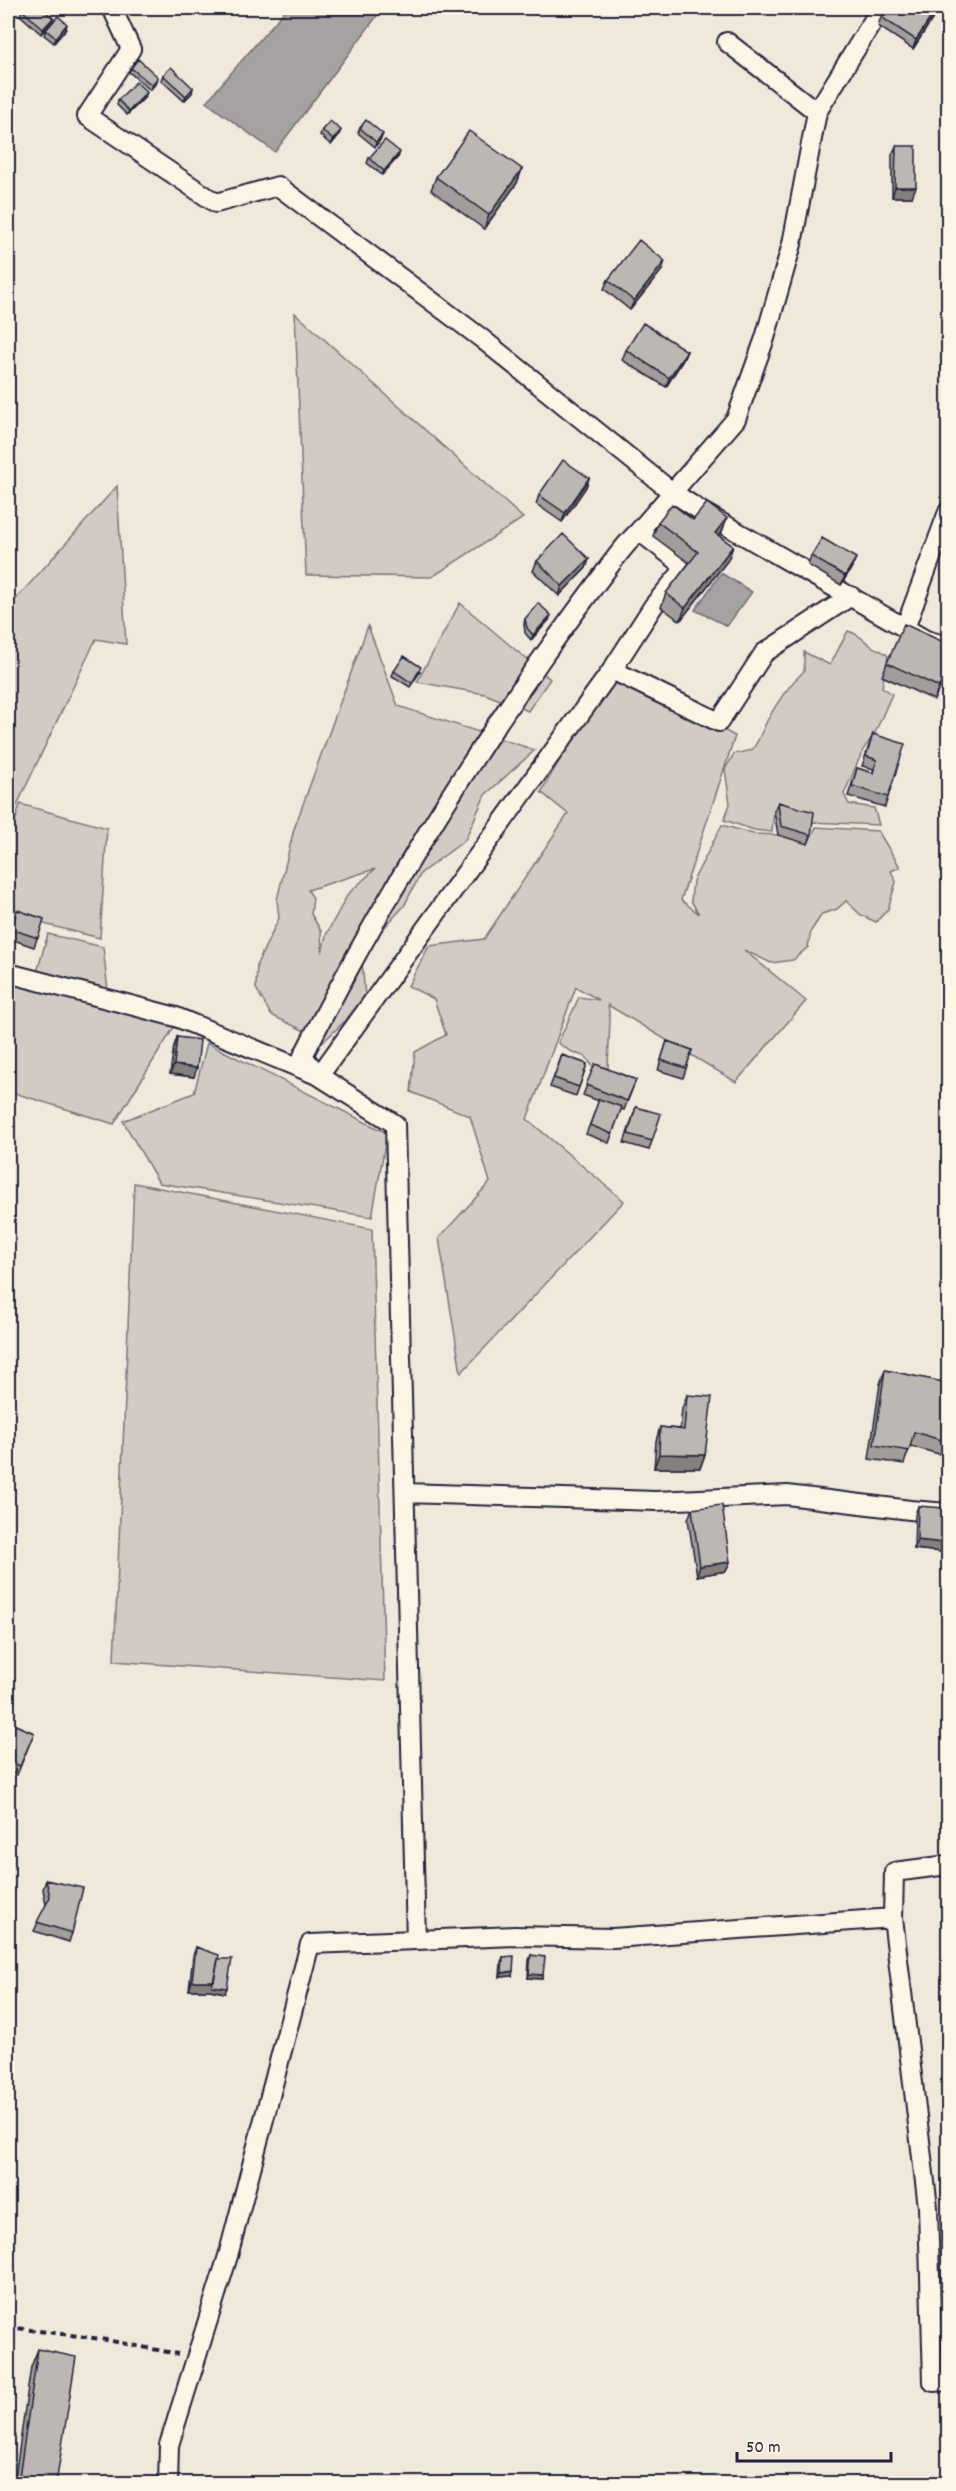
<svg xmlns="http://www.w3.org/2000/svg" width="956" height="2491" viewBox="0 0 956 2491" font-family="Dekko,sans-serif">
	<rect width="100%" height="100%" fill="#efe8db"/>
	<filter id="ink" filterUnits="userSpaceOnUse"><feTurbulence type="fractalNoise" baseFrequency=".0167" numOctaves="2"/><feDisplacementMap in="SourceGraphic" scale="12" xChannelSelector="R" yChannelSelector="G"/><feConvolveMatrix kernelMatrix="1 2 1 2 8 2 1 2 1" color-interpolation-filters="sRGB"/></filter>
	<g filter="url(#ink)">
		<!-- green -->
		<path fill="#d1cbc3" stroke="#7a767f" stroke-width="1.5" fill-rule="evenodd" d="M295 313 523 518 432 577 306 575Z
			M117 486 126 644 96 639 8 824V608Z
			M460 603 550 679 528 711 485 694 417 682Z
			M368 626 398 706 535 750 485 795 465 840 421 873 404 906 372 941 362 961 365 996 346 1020 322 1043 311 1034 271 1015 256 988 257 964 279 918 277 900 294 829ZM375 869 348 894 326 935 322 953 321 931 311 914 313 898 308 890Z
			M848 631C859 634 862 639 870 645 876 650 883 650 888 656L882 687 892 694 875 733 863 750 844 794 849 804 874 808 879 825 811 822 809 842 816 827 878 831 900 867 891 871 896 882 888 909 876 922 861 915 846 901 837 909 822 914 811 931 808 947 793 960 771 963 744 950 806 1001 736 1082 608 1005 610 1019 608 1068 603 1072 595 1070 586 1057 570 1051 558 1043 579 997 599 1000 576 987 527 1119 624 1201 461 1373 439 1238 490 1182 470 1116 411 1092 415 1052 446 1035 434 999 408 986 429 946 484 939 568 814 541 792 612 670 735 736 681 900 699 914 691 901 693 881 722 825 753 834 778 835 779 809 774 811 772 832 754 830 724 820 730 804 725 769 734 754 752 750C759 741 762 731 767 721 777 702 789 685 804 671V652L830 665Z
			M20 804 107 828 100 938 8 915V829H13Z
			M48 934 103 947 108 991 37 972Z
			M8 980 176 1024 114 1124 8 1091Z
			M207 1043 387 1133 372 1217 159 1183 123 1121 194 1093Z
			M134 1183 372 1229 385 1681 114 1661Z"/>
		<!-- water -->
		<path fill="#a6a2a2" stroke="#716f79" stroke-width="1.5" d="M287 8H383L275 152 206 102Z
			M721 573 752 592 727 626 695 610Z"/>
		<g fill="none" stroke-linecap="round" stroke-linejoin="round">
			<defs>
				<path id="minor" d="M112 8 131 49 87 116 216 203 278 186 481 338 672 492 701 511 926 640 948 646
					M817 112 881 8
					M905 628 948 512
					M612 670 719 722 764 653 851 596
					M8 973 176 1017 317 1075
					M319 1076 303 1056C372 919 452 787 540 661 559 634 579 607 599 580 612 563 623 546 639 531
					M405 1493 656 1501 787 1495 910 1510 948 1513
					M893 1918 894 1872 948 1865
					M416 1940 515 1936 613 1938 893 1918 928 2207 933 2382 948 2381
					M168 2484 169 2445 228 2256 310 1944 416 1940 395 1124 319 1076 612 670 654 605 686 567 639 531 736 419 765 338 792 244 817 112 727 42"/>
			</defs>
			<!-- minor casing -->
			<use href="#minor" stroke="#22223b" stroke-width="22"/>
			<!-- path -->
			<path stroke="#22223b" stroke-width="4" stroke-dasharray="6 4.5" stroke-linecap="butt" d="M8 2327 101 2339 178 2354"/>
			<!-- minor -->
			<use href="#minor" stroke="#fcf5e5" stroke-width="18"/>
		</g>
		<!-- wall -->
		<path fill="#a29d9a" stroke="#22223b" stroke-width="1.5" d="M908 8H938L935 15 913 49 878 26 881 17 905 12Z
			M22 10 53 18 52 22 41 34 20 15Z
			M66 29 54 43 44 35 46 30Z
			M131 68 157 82 150 90 129 72Z
			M163 75 192 93 184 101 161 80Z
			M145 97 127 115 117 105 118 100Z
			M360 128 381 139 375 147 358 133Z
			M322 130 339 135 331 145 320 135Z
			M896 146 912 197H892V155Z
			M398 157 382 175 367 163 369 158Z
			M522 169 517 183 484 229 431 190 436 177Z
			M662 270 630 310 604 289 608 280Z
			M626 350 687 351 683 360 666 387 622 360Z
			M589 478 586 487 562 522 536 504 539 495Z
			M693 520 722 532 719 536 733 546 728 560 680 621 661 607 666 593 689 563 653 536 658 522Z
			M811 556 852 567 841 585 808 565Z
			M589 559 586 568 559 596 533 571 537 561Z
			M525 619 549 620 531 640 525 633 524 624Z
			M887 663 948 669 934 700 882 676Z
			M394 671 420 672 410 687 392 676Z
			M873 734 888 797 885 807 848 796 857 768 872 773 874 769 862 766Z
			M778 802 811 835 808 844 778 835 774 811Z
			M17 910 44 919 34 947 8 938Z
			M177 1037 194 1077 170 1074 174 1046Z
			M667 1041 692 1050 683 1078 658 1070Z
			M562 1055 587 1064 576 1096 550 1087Z
			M595 1064 636 1080 624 1110 621 1109 609 1143 586 1134 599 1101 583 1095Z
			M636 1107 652 1141 649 1150 624 1143Z
			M885 1370 948 1383V1449L946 1456 910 1446 904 1464 869 1459 880 1384Z
			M687 1395 705 1455 700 1468H654L656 1441 660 1427 680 1429 682 1409Z
			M918 1506 945 1543 941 1552 914 1549 915 1515Z
			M692 1509 726 1571 697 1576 688 1519Z
			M8 1722 34 1733 17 1775 8 1771Z
			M46 1880 72 1933 69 1942 34 1931 46 1905 43 1889Z
			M196 1947 218 1959 225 1993 210 1990H189L193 1956Z
			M531 1955 543 1975 542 1979 528 1978 529 1960Z
			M503 1957 512 1976 500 1977 501 1962Z
			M38 2349 56 2484H14L31 2367Z"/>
		<!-- shaded-wall -->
		<path fill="#84807d" stroke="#22223b" stroke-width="1.5" d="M937 8 935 15 913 49 916 40Z
			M53 18 52 22 41 34 43 29Z
			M67 24 66 29 54 43 56 38Z
			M158 77 157 82 150 90 152 85Z
			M193 88 192 93 184 101 186 96Z
			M147 92 145 97 127 115 129 111Z
			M341 130 339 135 331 145 333 140Z
			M383 134 381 139 375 147 376 142Z
			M400 152 398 157 382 175 384 171Z
			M522 169 517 183 484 229 489 215Z
			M895 187H916L912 197H892Z
			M665 261 662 270 630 310 634 301Z
			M687 351 683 360 666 387 669 378Z
			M589 478 586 487 562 522 565 513Z
			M727 518 722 532 710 547 715 533Z
			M733 546 728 560 680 621 685 608Z
			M856 558 852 567 841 585 845 576Z
			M589 559 586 568 559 596 562 586Z
			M551 615 549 620 531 640 533 635Z
			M948 666V669L934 700 939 687Z
			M174 1065 197 1068 194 1077 170 1074Z
			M659 1454 705 1455 700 1468H654Z
			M917 1540 945 1543 941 1552 914 1549Z
			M730 1562 726 1571 697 1576 700 1566Z
			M513 1971 512 1976 500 1977 502 1973Z
			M529 1974 543 1975 542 1979 528 1978Z
			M192 1981H214L227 1988 225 1993 210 1990H189Z"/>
		<!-- building -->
		<path fill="#bcb7b3" stroke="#22223b" stroke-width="1.5" d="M24 8H42L53 18 43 29 22 10Z
			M887 8H899L905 12 908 8H937L916 40 881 17Z
			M58 16 67 24 56 38 46 30Z
			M138 59 158 77 152 85 131 68Z
			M171 67 193 88 186 96 163 75Z
			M136 82 147 92 129 111 118 100Z
			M366 120 383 134 376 142 360 128Z
			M330 121 341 130 333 140 322 130Z
			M469 131 522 169 489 215 436 177Z
			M385 140 400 152 384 171 369 158Z
			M896 146H916V187H895Z
			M639 240 665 261 634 301 608 280Z
			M643 323 687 351 669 378 626 350Z
			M563 460 589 478 565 513 539 495Z
			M707 503 727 518 715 533 733 546 685 608 666 593 698 552 658 522 672 504 693 520Z
			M563 534 589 559 562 586 537 561Z
			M822 538 856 558 845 576 811 556Z
			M538 603 551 615 533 635 527 628 525 619Z
			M904 624 948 644V666L939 687 887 663Z
			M404 656 421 667 412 683 394 671Z
			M873 734 905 744 888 797 852 786 857 768 873 773 877 760 866 756Z
			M778 802 814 812 811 835 781 826Z
			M17 910 44 919 38 938 11 929Z
			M177 1037 200 1040 197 1068 174 1065Z
			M667 1041 692 1050 686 1068 661 1060Z
			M562 1055 587 1064 579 1087 554 1078Z
			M595 1064 636 1080 627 1101 586 1085Z
			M599 1099 622 1107 612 1134 590 1125Z
			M636 1107 661 1114 652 1141 628 1134Z
			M885 1370 948 1383V1442L914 1432 909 1451 874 1445Z
			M687 1395 712 1397 705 1455 659 1454 660 1427 684 1430Z
			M722 1505 730 1562 700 1566 692 1509Z
			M918 1506 944 1508 945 1543 917 1540Z
			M8 1722 34 1733 20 1766 8 1761Z
			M46 1880 83 1888 72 1933 37 1922 50 1897Z
			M196 1947 219 1955 214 1981H192Z
			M531 1955 545 1957 543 1975 529 1974Z
			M514 1956 513 1971 502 1973 503 1957Z
			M218 1959H232L227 1988 212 1986Z
			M38 2349 76 2357 56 2484H18Z"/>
	</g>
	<!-- margin -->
	<rect width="956" height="2491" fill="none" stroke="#fcf5e5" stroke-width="30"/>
	<rect x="15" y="15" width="926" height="2461" fill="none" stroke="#22223b" stroke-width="2" filter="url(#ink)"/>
	<!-- scale -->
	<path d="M737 2452v9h154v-9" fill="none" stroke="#22223b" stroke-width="3"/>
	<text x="746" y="2452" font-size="18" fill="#22223b" stroke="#fcf5e5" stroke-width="4.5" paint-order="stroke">50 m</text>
</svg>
